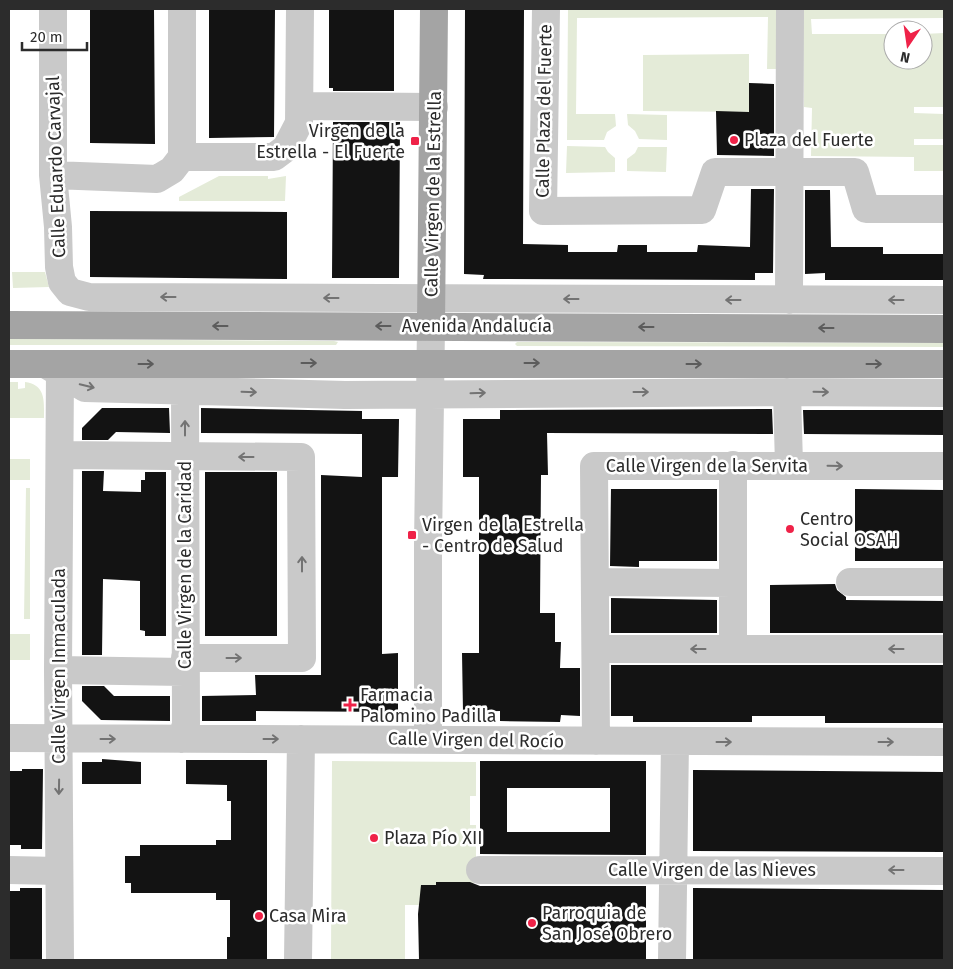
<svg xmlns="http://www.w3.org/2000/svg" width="953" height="969" viewBox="0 0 953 969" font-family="'Fira Sans',sans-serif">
	<rect width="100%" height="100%" fill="#fff"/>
	<!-- green -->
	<path fill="#e4ebd8" d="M568 9H777L776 69H767L768 17 577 18 576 114H615L616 126 607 132 604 140H567Z
		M803 9H944V18L811 19 812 34H893V60H923V34L944 33V107H914V113L944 114V139H914V145H944V171H914V157L811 156 812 108 804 107Z
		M749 54V112L643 111V55Z
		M627 114 667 115V140L639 139 635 131 628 125Z
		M567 146 605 147 608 152 615 158V172L566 173Z
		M638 147H667L666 172 627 171V159L635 153Z
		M219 176H268V179L286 176 285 201H179V197Z
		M12 272H45L49 287 13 288Z
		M9 339 334 341 338 342 336 345H9Z
		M517 342 944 343V347L517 346 515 344Z
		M9 382H18V389L25 388V382C46 385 44 401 44 418H9Z
		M9 459H30V480H9Z
		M26 488H30V619H24Z
		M9 634H30V660H9Z
		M332 761 476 762V796H470V825H476V883L436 882V885L419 900V905H405V960H331Z"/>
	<!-- building -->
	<path fill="#131313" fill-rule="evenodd" d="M90 9H154L155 144 90 143Z
		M209 9H275L274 137 209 138Z
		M329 9H394V91H333V88H329Z
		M465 9H524L523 244 568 245V252H617L618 245H647V252H697L698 245 750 247 751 189H774L773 273H755V280L483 279 484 275 464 274Z
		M749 83 774 84V156L717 155 716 111 749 112Z
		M333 122H400L399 278H332Z
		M805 190H830L831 247H883V254H943L944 280H825V273L805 274Z
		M90 211 287 212V279L90 277Z
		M102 408H169L170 433 116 432 108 440H82V428Z
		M201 408 362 411V434V419H399L398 477H382V654L398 653V712L256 711V721H202V696L256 695 255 675H321V475L362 477V434L201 433Z
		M772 409 773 434 547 433 548 475H541L540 613H555V642H561L560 668H580V716L561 715 560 722 500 721V711L463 712 462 653H479V477H463V419H500V410Z
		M803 410H944V435L804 434Z
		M82 471H104L103 491 141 492V480H145V472H166V636H145V631L140 630V581L103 579 102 655H82Z
		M205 472H277V636H205Z
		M611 489H717V561H639V567L610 566Z
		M855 489 944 490V561H855Z
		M835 584 837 590 846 597V600L944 601V633H770V585Z
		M611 598 717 600V633H611Z
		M611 665H944V723H825V716H752V722H633V716H611Z
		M82 686H104L114 696H170V721L101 720 82 701Z
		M102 759 141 762V784H82V762H102Z
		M186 760H267V960H227V937H230V900H216V893H131V883H125V856H140V845H216V840H231V801H227V785L186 784Z
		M480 761H646V855L480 854ZM507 788H610V832H507Z
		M22 769H43L42 849H21V845H9V771H22Z
		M693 770 944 772V852L693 851Z
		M436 882H470L480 886H646V960H419L418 914 421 885H436Z
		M20 888H42V960H9V891H20Z
		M693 888 944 890V960H693Z"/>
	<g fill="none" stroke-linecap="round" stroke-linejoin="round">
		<!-- minor -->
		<path stroke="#c9c9c9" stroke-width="28" d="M53 9V175L58 227 59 267 62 282 70 292 89 297 944 300
			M182 9V157
			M546 9 543 211 702 210 715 172H855L866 209H944
			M301 106 434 107
			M182 157H274L286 148 299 123 300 9
			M53 175 157 179 172 170 182 157
			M789 300 790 9
			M45 364 85 388 345 395 787 392 944 393
			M60 372 58 670 60 960
			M787 392 789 465
			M60 455 301 457 302 658H185
			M733 465V649
			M595 582 733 583
			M850 582H944
			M596 649H944
			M58 670 184 672
			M9 738 944 742
			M182 739 186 724 185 390
			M428 739V545L431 326
			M596 741 594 466H944
			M9 870 59 871
			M480 870 944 871
			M298 960 301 739
			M672 960 675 741"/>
		<!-- major -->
		<path stroke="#a4a4a4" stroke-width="28" d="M9 325 944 329
			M431 326 434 9
			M9 364H944"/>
	</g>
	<!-- one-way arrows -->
	<defs><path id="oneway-shaft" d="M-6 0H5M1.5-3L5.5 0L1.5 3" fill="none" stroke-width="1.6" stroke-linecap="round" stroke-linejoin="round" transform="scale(1.25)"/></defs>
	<g stroke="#737373">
		<use href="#oneway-shaft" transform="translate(168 297) rotate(-180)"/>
		<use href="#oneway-shaft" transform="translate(331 298) rotate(-180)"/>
		<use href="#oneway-shaft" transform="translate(571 299) rotate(-180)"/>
		<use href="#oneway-shaft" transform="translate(733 300) rotate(-180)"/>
		<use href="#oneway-shaft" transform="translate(896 300) rotate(180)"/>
		<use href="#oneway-shaft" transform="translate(87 386) rotate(14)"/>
		<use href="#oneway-shaft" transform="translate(249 392) rotate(2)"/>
		<use href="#oneway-shaft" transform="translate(641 392)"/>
		<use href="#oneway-shaft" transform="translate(821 392) rotate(1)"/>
		<use href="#oneway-shaft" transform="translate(478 393) rotate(-2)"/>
		<use href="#oneway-shaft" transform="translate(185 428) rotate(-90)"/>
		<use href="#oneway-shaft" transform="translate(246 457) rotate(-180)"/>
		<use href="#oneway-shaft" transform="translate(835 466) rotate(1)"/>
		<use href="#oneway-shaft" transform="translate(302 564) rotate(-90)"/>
		<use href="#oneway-shaft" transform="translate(698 649) rotate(180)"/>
		<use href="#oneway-shaft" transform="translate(896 649) rotate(180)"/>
		<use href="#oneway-shaft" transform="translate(234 658)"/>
		<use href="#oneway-shaft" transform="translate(108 739)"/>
		<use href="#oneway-shaft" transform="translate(271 739)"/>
		<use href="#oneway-shaft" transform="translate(724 742)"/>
		<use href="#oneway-shaft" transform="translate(886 742)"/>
		<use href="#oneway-shaft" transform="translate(59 787) rotate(91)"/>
		<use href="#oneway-shaft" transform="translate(896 870) rotate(-180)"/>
	</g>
	<g stroke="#5c5c5c">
		<use href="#oneway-shaft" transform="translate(220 326) rotate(-180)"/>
		<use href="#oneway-shaft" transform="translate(383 326) rotate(-180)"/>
		<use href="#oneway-shaft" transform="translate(646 327) rotate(-180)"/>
		<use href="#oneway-shaft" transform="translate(826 328) rotate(-180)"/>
		<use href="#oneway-shaft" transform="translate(309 363)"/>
		<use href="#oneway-shaft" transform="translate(532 363)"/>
		<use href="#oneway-shaft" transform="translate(146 364)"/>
		<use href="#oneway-shaft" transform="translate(694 364)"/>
		<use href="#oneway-shaft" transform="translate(874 364)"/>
	</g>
	<!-- markers -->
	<g fill="#ef2248" stroke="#fff" stroke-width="2">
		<circle cx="734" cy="140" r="5"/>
		<rect x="410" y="136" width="10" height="10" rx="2.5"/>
		<circle cx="790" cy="529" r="5"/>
		<rect x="407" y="530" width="10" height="10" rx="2.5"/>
		<path d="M347.5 697.5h5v5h5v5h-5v5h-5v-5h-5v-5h5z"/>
		<circle cx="374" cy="838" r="5"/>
		<circle cx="259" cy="916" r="5"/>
		<circle cx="532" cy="923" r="5"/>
	</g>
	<g text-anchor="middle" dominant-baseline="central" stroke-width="5" stroke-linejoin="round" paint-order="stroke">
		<!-- street labels -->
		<g font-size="18" fill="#2c2c2c" stroke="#fff">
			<text transform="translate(544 111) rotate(-89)">Calle Plaza del Fuerte</text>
			<text transform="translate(56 167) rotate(-92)">Calle Eduardo Carvajal</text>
			<text transform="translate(433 194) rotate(-89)">Calle Virgen de la Estrella</text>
			<text x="477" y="326">Avenida Andalucía</text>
			<text x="707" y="466">Calle Virgen de la Servita</text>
			<text transform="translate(185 565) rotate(-90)">Calle Virgen de la Caridad</text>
			<text transform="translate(59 666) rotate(-90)">Calle Virgen Inmaculada</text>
			<text transform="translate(476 740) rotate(1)">Calle Virgen del Rocío</text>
			<text x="712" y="870">Calle Virgen de las Nieves</text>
		</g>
		<!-- poi labels -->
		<g font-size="18" fill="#2c2c2c" stroke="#fff" text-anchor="start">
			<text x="405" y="131" text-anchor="end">Virgen de la<tspan x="405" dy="21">Estrella - El Fuerte</tspan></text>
			<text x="744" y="140">Plaza del Fuerte</text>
			<text x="800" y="519">Centro<tspan x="800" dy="21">Social OSAH</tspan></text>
			<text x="422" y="525">Virgen de la Estrella<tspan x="422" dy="21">- Centro de Salud</tspan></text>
			<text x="360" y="695">Farmacia<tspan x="360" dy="21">Palomino Padilla</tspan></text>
			<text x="384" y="838">Plaza Pío XII</text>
			<text x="542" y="913">Parroquia de<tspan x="542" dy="21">San José Obrero</tspan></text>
			<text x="269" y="916">Casa Mira</text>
		</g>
	</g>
	<!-- border -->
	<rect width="953" height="969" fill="none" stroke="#2c2c2c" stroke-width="20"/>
	<!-- north arrow -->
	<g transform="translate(908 45) rotate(193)"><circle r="24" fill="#ffffff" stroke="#ababab"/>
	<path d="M0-4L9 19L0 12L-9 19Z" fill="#ef2248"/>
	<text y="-8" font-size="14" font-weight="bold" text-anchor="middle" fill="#2c2c2c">N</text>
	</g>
	<!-- scale -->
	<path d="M22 42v8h65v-8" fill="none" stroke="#2c2c2c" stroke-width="2.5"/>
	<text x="30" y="42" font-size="15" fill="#2c2c2c" stroke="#ffffff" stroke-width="4" paint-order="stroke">20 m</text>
</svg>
